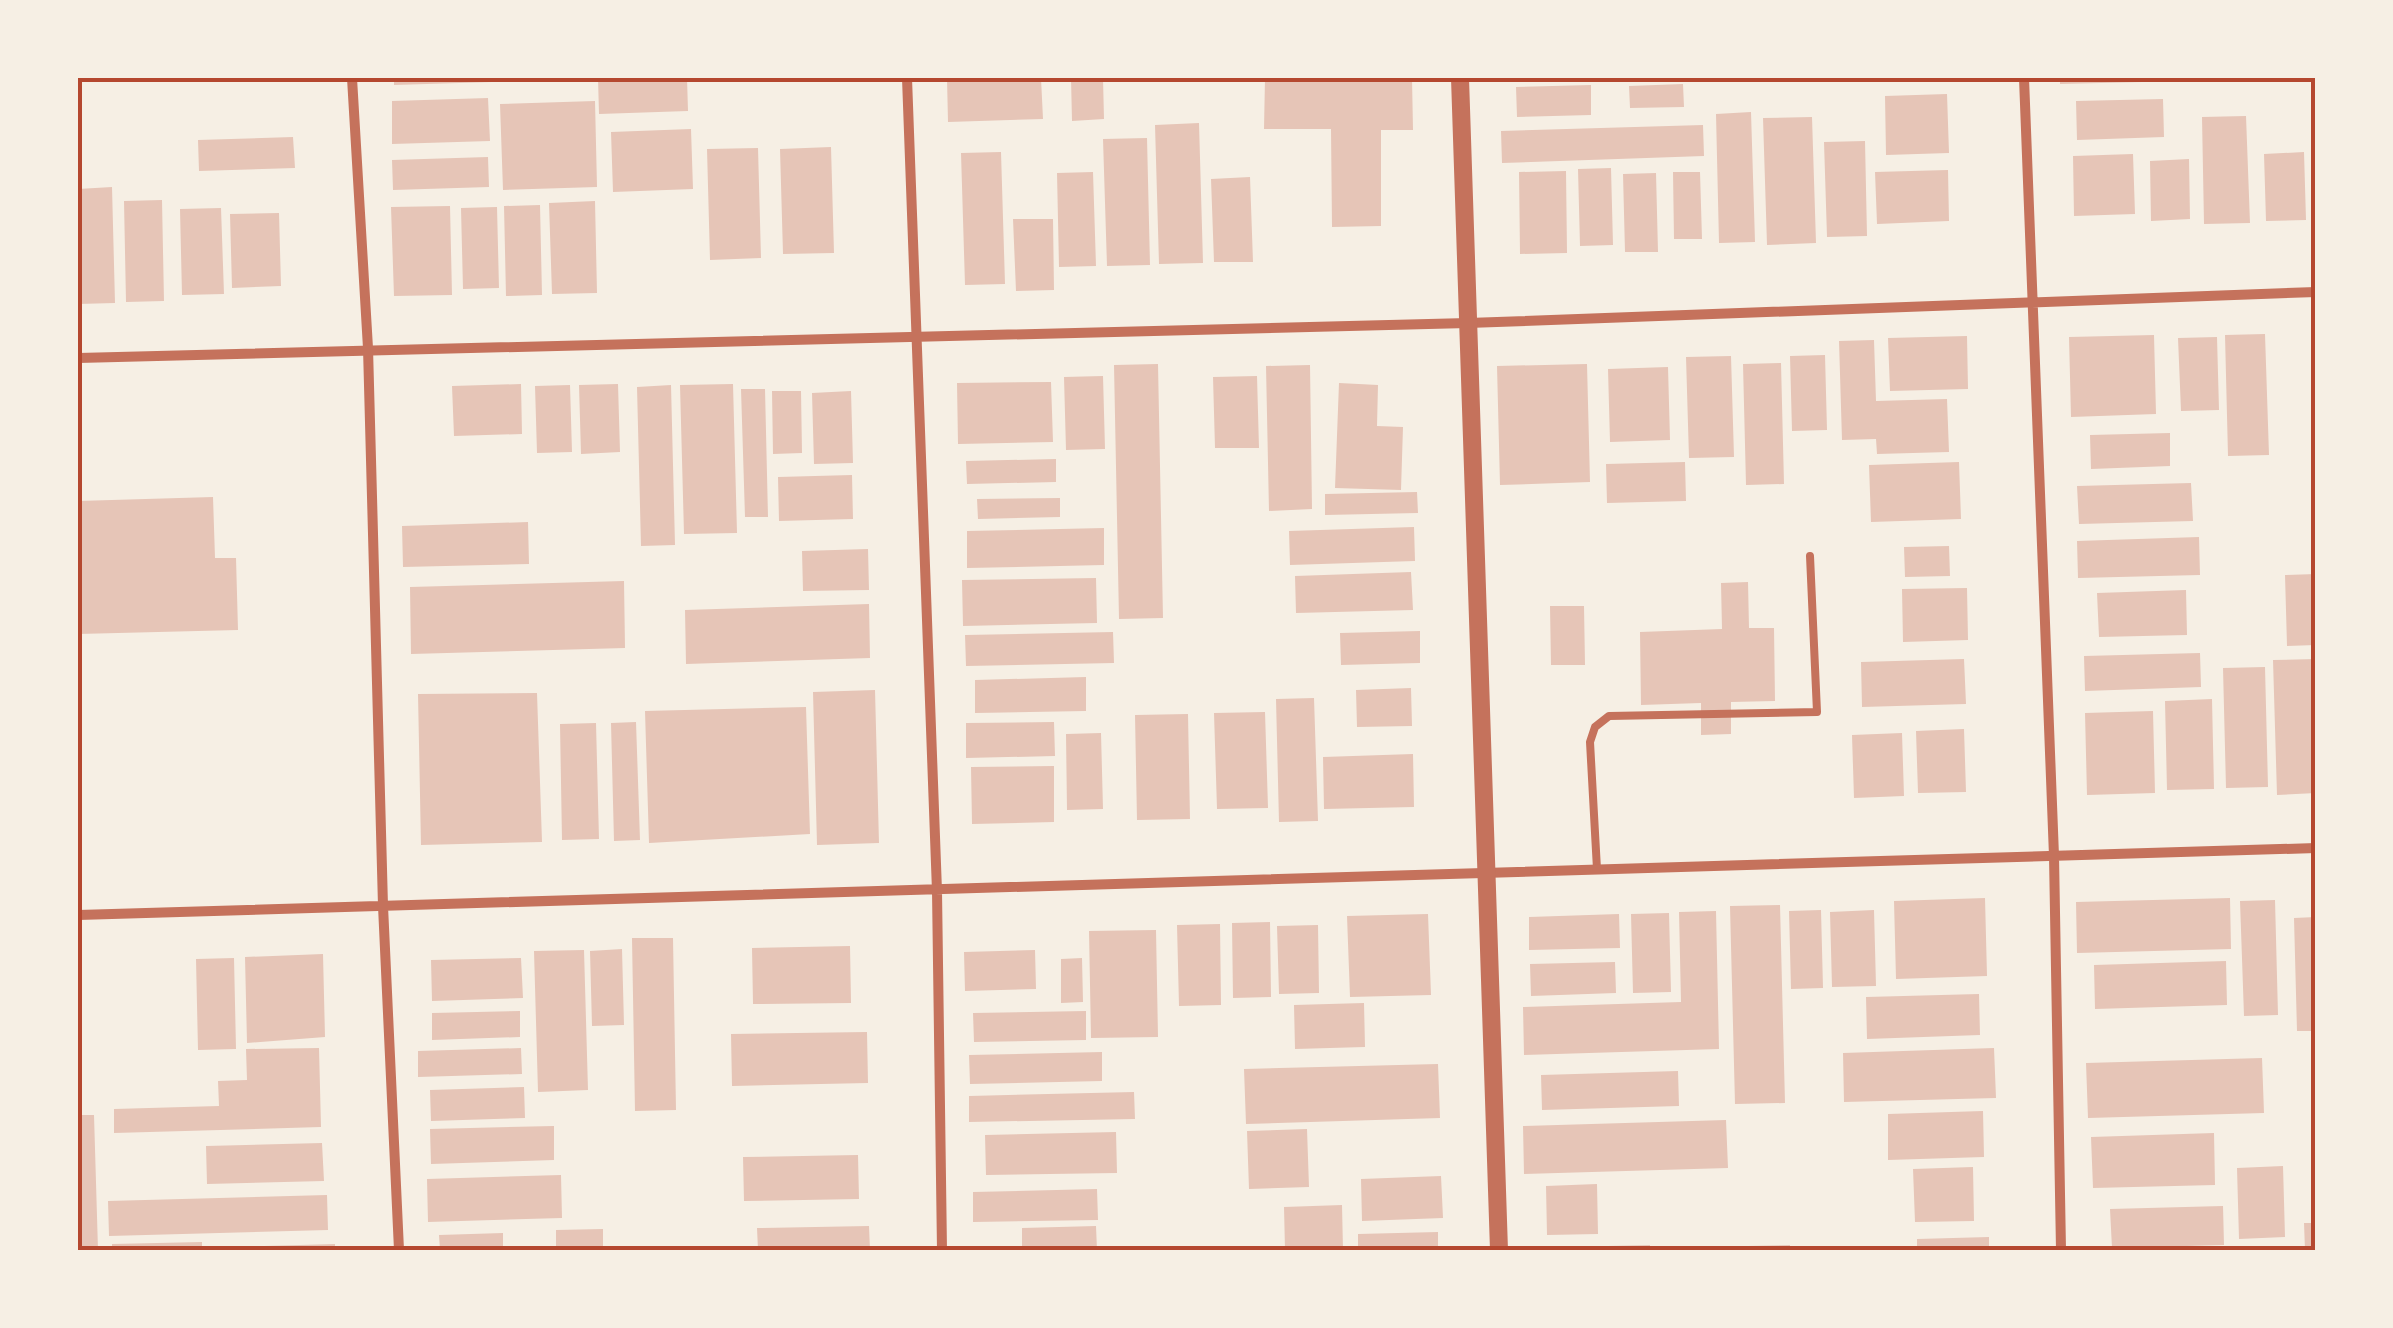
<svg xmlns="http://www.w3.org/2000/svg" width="2393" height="1328" viewBox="0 0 2393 1328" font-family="Commissioner,sans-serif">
	<rect width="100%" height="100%" fill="#f6efe4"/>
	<!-- building -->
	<path fill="#e6c5b7" d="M394 78H492V82L394 85Z
		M598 78H687L688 111 599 114Z
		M947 78H1041L1043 119 948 122Z
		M1071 78H1103L1104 119 1072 121Z
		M1265 78H1412L1413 130H1381V226L1332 227 1331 129H1264Z
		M2060 78H2183V81L2060 84Z
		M1683 84 1684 107 1630 108 1629 86Z
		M1591 85V115L1517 117 1516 87Z
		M1947 94 1949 153 1886 155 1885 96Z
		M488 98 490 141 392 144V101Z
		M2163 99 2164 137 2077 140 2076 101Z
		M595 101 597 187 503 190 500 104Z
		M1751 112 1755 242 1719 243 1716 114Z
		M2246 116 2250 223 2204 224 2202 117Z
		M1812 117 1816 243 1767 245 1763 118Z
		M1199 123 1203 263 1159 264 1155 125Z
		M1703 125 1704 156 1502 163 1501 131Z
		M691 129 693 189 613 192 611 132Z
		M293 137 295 168 199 171 198 140Z
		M1147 138 1150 265 1107 266 1103 139Z
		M1865 141 1867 236 1827 237 1824 142Z
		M831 147 834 253 783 254 780 149Z
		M758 148 761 258 710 260 707 149Z
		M1001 152 1005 284 965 285 961 153Z
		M2304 152 2306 220 2266 221 2264 154Z
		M2133 154 2135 214 2074 216 2073 156Z
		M488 157 489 187 393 190 392 160Z
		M2189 159 2190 219 2151 221 2150 161Z
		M1611 168 1613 245 1580 246 1578 169Z
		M1948 170 1949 221 1877 224 1875 172Z
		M1566 171 1567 253 1520 254 1519 172Z
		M1093 172 1096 266 1059 267 1057 173Z
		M1673 172H1700L1702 239H1674Z
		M1656 173 1658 252H1625L1623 174Z
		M1250 177 1253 262H1214L1211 179Z
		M112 187 115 303 78 304V189Z
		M162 200 164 301 126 302 124 201Z
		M595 201 597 293 552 294 549 203Z
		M540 205 542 295 506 296 504 206Z
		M450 206 452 295 394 296 391 207Z
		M497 207 499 288 463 289 461 208Z
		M221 208 224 294 182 295 180 209Z
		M279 213 281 286 232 288 230 214Z
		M1013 219H1053L1054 290 1016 291Z
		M2265 334 2269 455 2228 456 2225 335Z
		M2154 335 2156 414 2071 417 2069 337Z
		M1967 336 1968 389 1890 391 1888 338Z
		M2217 337 2219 410 2181 411 2178 338Z
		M1874 340 1876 401 1947 399 1949 452 1877 454 1876 439 1842 440 1839 341Z
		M1825 355 1827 430 1792 431 1790 356Z
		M1731 356 1734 457 1689 458 1686 357Z
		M1781 363 1784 484 1746 485 1743 364Z
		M1158 364 1163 618 1119 619 1114 365Z
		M1587 364 1590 482 1500 485 1497 366Z
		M1310 365 1312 509 1269 511 1266 366Z
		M1668 367 1670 440 1610 442 1608 369Z
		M1103 376 1105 449 1066 450 1064 377Z
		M1257 376 1259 448H1215L1213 377Z
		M1051 382 1053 442 958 444 957 383Z
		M1339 383 1378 385 1377 426 1403 427 1401 490 1335 488Z
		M521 384 522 434 454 436 452 386Z
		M618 384 620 452 581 454 579 385Z
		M733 384 737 533 684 534 680 385Z
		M570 385 572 452 537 453 535 386Z
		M671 385 675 545 641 546 637 387Z
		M741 389H765L768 517H745Z
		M772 391H801L802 453 773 454Z
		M851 391 853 463 814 464 812 393Z
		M2170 433V466L2091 469 2090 435Z
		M1056 459V482L967 484 966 461Z
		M1685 462 1686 501 1607 503 1606 464Z
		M1959 462 1961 519 1871 522 1869 465Z
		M852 475 853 519 779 521 778 477Z
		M2191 483 2193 521 2079 524 2077 486Z
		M1417 492 1418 513 1325 515V494Z
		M213 497 215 558H236L238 630 78 634V501Z
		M1060 498V517L978 519 977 499Z
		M528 522 529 564 403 567 402 526Z
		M1414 527 1415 561 1290 565 1289 531Z
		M1104 528V565L967 568V531Z
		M2199 537 2200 575 2078 578 2077 541Z
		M1949 546 1950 576 1905 577 1904 547Z
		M868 549 869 590 803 591 802 551Z
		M1411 572 1413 610 1296 613 1295 576Z
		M2316 574V645L2287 646 2285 575Z
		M1096 578 1097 623 963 626 962 580Z
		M624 581 625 648 411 654 410 587Z
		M1748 582 1749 628H1774L1775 701 1731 702V734L1701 735V703L1641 705 1640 632 1722 629 1721 583Z
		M1967 588 1968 640 1903 642 1902 589Z
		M2186 590 2187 635 2099 637 2097 593Z
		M869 604 870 658 686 664 685 610Z
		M1550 606H1584L1585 665H1551Z
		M1420 631V663L1341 665 1340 633Z
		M1113 632 1114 663 966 666 965 635Z
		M2200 653 2201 687 2085 691 2084 656Z
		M1964 659 1966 704 1862 707 1861 662Z
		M2316 659V793L2277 795 2273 660Z
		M2265 667 2268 787 2226 788 2223 668Z
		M1086 677V711L975 713V680Z
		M1411 688 1412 726 1357 727 1356 690Z
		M875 690 879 843 817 845 813 692Z
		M537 693 542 842 421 845 418 694Z
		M1314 698 1318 821 1279 822 1276 699Z
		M2212 699 2214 789 2167 790 2165 701Z
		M806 707 810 834 649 843 645 711Z
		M2153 711 2155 793 2087 795 2085 713Z
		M1265 712 1268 808 1217 809 1214 713Z
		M1188 714 1190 819 1137 820 1135 715Z
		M636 722 640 840 614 841 611 723Z
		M1054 722 1055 756 966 758V723Z
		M596 723 599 839 562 840 560 724Z
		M1964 729 1966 792 1918 793 1916 731Z
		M1101 733 1103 809 1067 810 1066 734Z
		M1902 733 1904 796 1854 798 1852 735Z
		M1413 754 1414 807 1324 809 1323 757Z
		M1054 766V822L972 824 971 767Z
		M1985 898 1987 976 1896 979 1894 901Z
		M2230 898 2231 949 2077 953 2076 902Z
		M2275 900 2278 1015 2244 1016 2240 901Z
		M1780 905 1785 1103 1735 1104 1730 906Z
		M1821 910 1823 988 1791 989 1789 911Z
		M1874 910 1876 986 1832 987 1830 912Z
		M1716 911 1719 1049 1524 1055 1523 1007 1681 1002 1679 912Z
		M1669 913 1671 992 1633 993 1631 914Z
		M1428 914 1431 995 1350 997 1347 916Z
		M1619 914 1620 948 1529 950V917Z
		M2316 917V1031H2297L2294 918Z
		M1270 922 1271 997 1233 998 1232 923Z
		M1220 924 1221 1005 1179 1006 1177 925Z
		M1318 925 1319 993 1279 994 1277 926Z
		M1156 930 1158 1037 1091 1038 1089 931Z
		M632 938H673L676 1110 635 1111Z
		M850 946 851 1003 753 1004 752 948Z
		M622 949 624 1025 592 1026 590 951Z
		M584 950 588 1090 538 1092 534 951Z
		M1035 950 1036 989 965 991 964 952Z
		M323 954 325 1037 247 1043 245 957Z
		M234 958 236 1049 198 1050 196 959Z
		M521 958 523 998 432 1001 431 960Z
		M1082 958 1083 1002 1061 1003V959Z
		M2226 961 2227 1005 2095 1009 2094 965Z
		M1615 962 1616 993 1531 996 1530 964Z
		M1979 994 1980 1035 1867 1039 1866 997Z
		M1364 1003 1365 1047 1295 1049 1294 1005Z
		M520 1011V1037L432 1040V1013Z
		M1086 1011V1040L974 1042 973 1013Z
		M867 1032 868 1083 732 1086 731 1034Z
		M319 1048 321 1127 114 1133V1109L219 1106 218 1081 247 1080 246 1049Z
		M521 1048 522 1074 418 1077V1051Z
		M1994 1048 1996 1098 1844 1102 1843 1053Z
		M1102 1052V1081L970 1084 969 1055Z
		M2262 1058 2264 1113 2088 1118 2086 1063Z
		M1438 1064 1440 1118 1246 1124 1244 1069Z
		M1678 1071 1679 1106 1542 1110 1541 1075Z
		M524 1087 525 1118 431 1121 430 1090Z
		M1134 1092 1135 1119 969 1122V1096Z
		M1983 1111 1984 1157 1888 1160V1114Z
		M78 1115H94L98 1250H78Z
		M1726 1120 1728 1168 1524 1174 1523 1126Z
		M554 1126V1160L431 1164 430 1129Z
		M1307 1129 1309 1187 1249 1189 1247 1131Z
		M1116 1132 1117 1173 986 1175 985 1135Z
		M2214 1133 2215 1185 2093 1188 2091 1137Z
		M322 1143 324 1181 207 1184 206 1146Z
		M858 1155 859 1199 744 1201 743 1157Z
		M2283 1166 2285 1237 2239 1239 2237 1168Z
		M1973 1167 1974 1221 1915 1222 1913 1169Z
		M561 1175 562 1218 428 1222 427 1179Z
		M1441 1176 1443 1218 1362 1221 1361 1179Z
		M1597 1184 1598 1234 1547 1235 1546 1186Z
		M1097 1189 1098 1220 973 1222V1192Z
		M327 1195 328 1230 109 1236 108 1201Z
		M1342 1205 1343 1250H1285L1284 1207Z
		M2223 1206 2224 1245 2112 1248 2110 1209Z
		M2304 1223H2316V1250H2305Z
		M869 1226 870 1250H758L757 1228Z
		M1096 1226 1097 1250H1022V1228Z
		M603 1229V1250H556V1230Z
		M1438 1232V1250H1358V1234Z
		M503 1233V1250H440L439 1235Z
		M1989 1237V1250H1917V1239Z
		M202 1242V1250H112V1244Z
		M335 1244V1250H265L264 1246Z
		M1650 1245V1250H1565V1247Z
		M1790 1245V1250H1748V1246Z"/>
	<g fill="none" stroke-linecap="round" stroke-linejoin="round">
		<!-- service -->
		<path stroke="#c5725c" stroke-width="8" d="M1597 869 1590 742 1595 727 1609 716 1817 712 1810 556"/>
		<!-- minor -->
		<path stroke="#c5725c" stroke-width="10" d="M352 78 368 348 383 906 399 1250
			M907 78 937 891 942 1250
			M2024 78 2054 856 2061 1250
			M78 358 1468 323 2316 292
			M78 915 2316 848"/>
		<!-- tertiary -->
		<path stroke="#c5725c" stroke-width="18" d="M1460 78 1499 1250"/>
	</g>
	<!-- border -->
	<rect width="2393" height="1328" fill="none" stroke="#f6efe4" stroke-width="160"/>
	<rect x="80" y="80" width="2233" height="1168" fill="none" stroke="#b5482f" stroke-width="4"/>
</svg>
